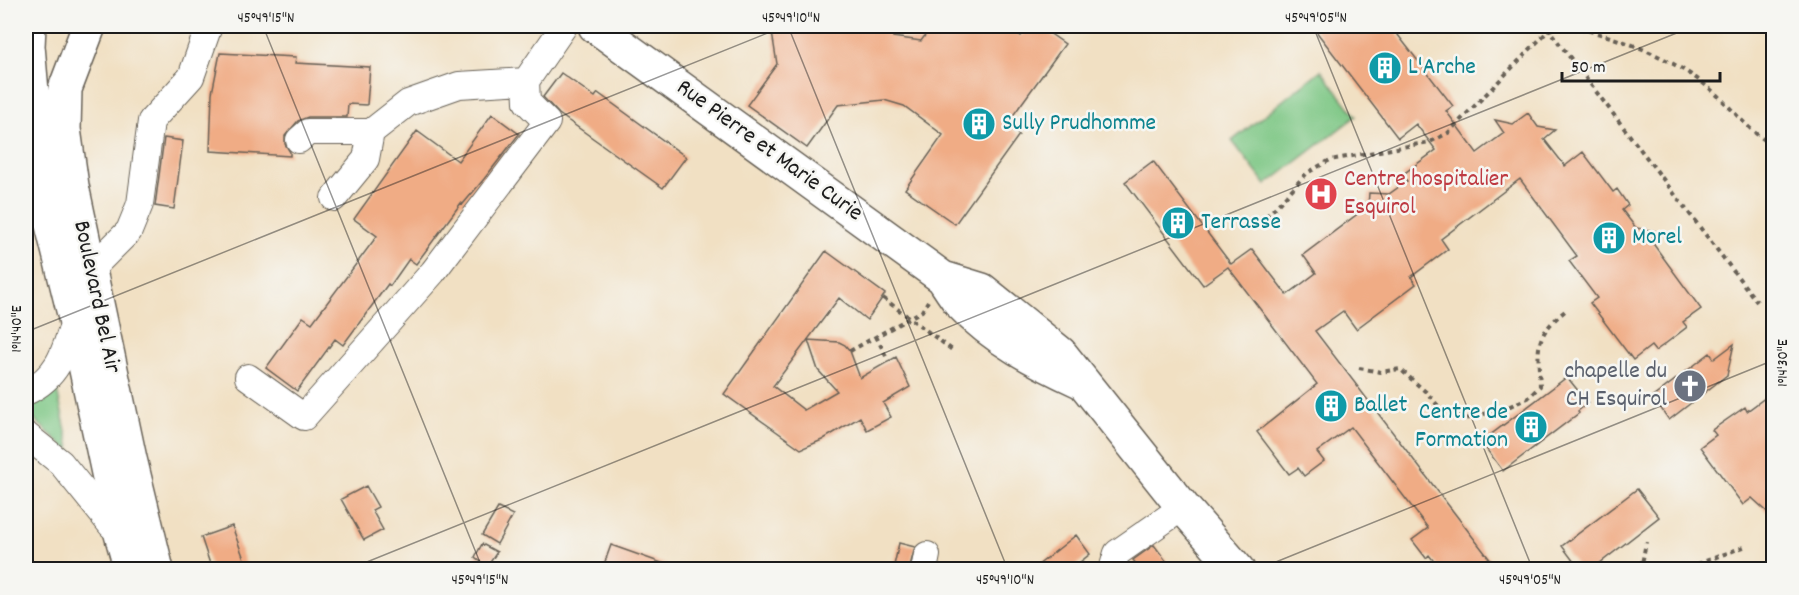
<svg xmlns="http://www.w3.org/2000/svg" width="1799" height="595" viewBox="0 0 1799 595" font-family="Dekko,sans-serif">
	<rect width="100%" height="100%" fill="#f6f6f2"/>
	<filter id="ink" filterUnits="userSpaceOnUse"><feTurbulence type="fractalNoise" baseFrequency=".0167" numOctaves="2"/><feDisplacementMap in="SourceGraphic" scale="12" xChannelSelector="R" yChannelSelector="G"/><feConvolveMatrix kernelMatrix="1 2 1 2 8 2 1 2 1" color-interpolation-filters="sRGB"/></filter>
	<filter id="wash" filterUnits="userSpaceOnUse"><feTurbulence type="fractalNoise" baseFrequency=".008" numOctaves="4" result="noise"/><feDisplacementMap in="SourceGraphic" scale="24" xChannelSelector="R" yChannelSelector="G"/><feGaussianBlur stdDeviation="1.35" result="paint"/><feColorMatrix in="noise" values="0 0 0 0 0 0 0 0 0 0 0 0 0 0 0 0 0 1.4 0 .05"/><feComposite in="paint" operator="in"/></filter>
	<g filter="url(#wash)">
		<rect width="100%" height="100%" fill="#f1e0c3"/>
		<!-- green -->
		<path fill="#7cc683" stroke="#4c7150" stroke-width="1.5" d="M1321 70 1356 116 1266 185 1232 141Z
			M56 386 71 453 26 412V409L39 401Z"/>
		<g id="blocks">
			<!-- building -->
			<path fill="#f0ac85" d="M771 26H891L893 37 921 41 932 26H1007L1021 36 1028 26H1039L1065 44 1006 125 1019 135 955 224 905 189 943 135 904 106 884 100 838 105 807 148 747 105 777 64Z
				M1312 26H1391L1453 106 1446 111 1477 153 1504 133 1495 120 1513 124 1528 113 1538 127 1555 130 1544 139 1565 166 1583 152 1613 192 1617 189 1628 205 1622 210 1636 228 1655 231 1654 245 1701 309 1683 322 1687 327 1665 344 1655 351 1651 346 1633 360 1590 303 1597 298 1569 261 1577 256 1520 179 1441 239 1448 249 1411 277 1416 284 1356 329 1343 311 1315 331 1498 570H1441L1429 555 1426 558 1412 540 1428 528 1351 427 1317 452 1324 461 1304 476 1298 468 1289 474 1257 432 1317 384 1228 267 1203 285 1125 182 1153 161 1231 264 1252 249 1287 295 1316 273 1303 255 1368 206 1369 193 1389 194 1407 181 1402 175 1436 150 1416 124 1398 138Z
				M220 53 296 57 295 63 370 67 367 105 348 104 347 117H308L298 121 285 136V144L290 152V156L210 151 212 93Z
				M561 73 595 97 598 93 686 157 663 188 559 114 543 97Z
				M492 114 519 134 484 179 463 204 461 203 416 264 409 259 390 286 388 284 343 345 335 339 297 391 266 368 303 317 312 323 377 236 354 219 417 131 458 161Z
				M164 138 183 141 174 209 155 206Z
				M826 251 885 294 867 320 839 298 773 386 804 410 837 391 818 370 808 340 839 342 845 345 850 351 860 378 896 357 910 387 883 403 891 417 867 430 860 417 822 440 801 449 724 394Z
				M1734 344 1727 375 1669 420 1653 397 1710 353 1714 359Z
				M1567 377 1588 403 1578 411 1579 413 1503 471 1481 442Z
				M1773 392V517L1752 498 1743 505 1700 447 1716 435 1712 430 1745 407 1747 411Z
				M366 486 378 507 372 510 383 530 364 540 341 499Z
				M1637 489 1659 517 1591 570H1580L1562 546Z
				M498 508 513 515 497 544 482 535Z
				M232 526 248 570H212L201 537Z
				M1076 535 1090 554 1070 570H1032Z
				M899 543 915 547 909 570H893Z
				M482 544 497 552 487 567 475 557Z
				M611 545 673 567V570H602Z
				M1154 545 1173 570H1141L1133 560Z"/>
		</g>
	</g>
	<g filter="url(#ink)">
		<use href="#blocks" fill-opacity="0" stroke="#676156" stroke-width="1.5"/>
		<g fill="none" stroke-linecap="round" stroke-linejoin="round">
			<defs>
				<path id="minor" d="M299 140 308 132H371
					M334 198 366 159 371 132 408 103 459 85 526 81
					M91 269 129 231 140 204 151 121 191 77 209 26
					M248 377 304 417 433 272 547 122 527 102 526 81 564 26
					M26 392C59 377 65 351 75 318
					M26 435 61 463 111 525 121 534
					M924 570 927 555
					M1112 570 1117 553 1183 507"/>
				<path id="major" d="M29 26 28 46 32 92 52 225 75 318 121 534 131 570
					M89 26 65 89 64 129 72 186 130 459 157 570
					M595 26 943 278C949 287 955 297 962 305 994 339 1039 362 1080 381
					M943 278 982 290 1060 353 1183 507 1238 570"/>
			</defs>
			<!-- minor casing -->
			<use href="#minor" stroke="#676156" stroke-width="28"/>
			<!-- major casing -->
			<use href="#major" stroke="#676156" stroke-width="36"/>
			<!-- path -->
			<path stroke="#676156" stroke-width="4" stroke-dasharray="4.5 4.5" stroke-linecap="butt" d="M1561 26 1549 30 1757 302
				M1571 26C1620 38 1670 56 1709 88 1733 108 1745 129 1774 146
				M1252 228 1272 211 1307 173 1330 160 1430 142 1448 133 1549 30 1546 26
				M883 298 955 352
				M876 336 889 362
				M850 351 922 311 928 301
				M1359 368 1381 372 1400 369 1426 392 1440 408 1466 419 1508 407 1528 398 1540 386C1538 348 1533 337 1565 311
				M1641 570 1646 542
				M1691 570 1695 565 1746 546"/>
			<!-- minor -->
			<use href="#minor" stroke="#fff" stroke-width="26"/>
			<!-- major -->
			<use href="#major" stroke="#fff" stroke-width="33"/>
		</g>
	</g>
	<!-- ticks -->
	<path fill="none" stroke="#1c1c1c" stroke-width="1.5" stroke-opacity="0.45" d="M263 26 483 570M788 26 1008 570M1313 26 1533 570M26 332 785 26M347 570 1694 26M1256 570 1774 360"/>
	<!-- icons -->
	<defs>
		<symbol id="building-disc" viewBox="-11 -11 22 22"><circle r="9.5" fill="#0f9aa8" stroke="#f6f6f2"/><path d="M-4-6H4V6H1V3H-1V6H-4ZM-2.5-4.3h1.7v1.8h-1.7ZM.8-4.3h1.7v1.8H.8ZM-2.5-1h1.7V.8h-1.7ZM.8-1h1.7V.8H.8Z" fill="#fff"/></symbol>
		<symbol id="hospital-disc" viewBox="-11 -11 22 22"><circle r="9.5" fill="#e0444e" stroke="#f6f6f2"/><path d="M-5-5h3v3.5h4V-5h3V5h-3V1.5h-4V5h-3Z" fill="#fff"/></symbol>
		<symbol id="church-disc" viewBox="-11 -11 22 22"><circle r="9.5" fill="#6b7280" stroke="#f6f6f2"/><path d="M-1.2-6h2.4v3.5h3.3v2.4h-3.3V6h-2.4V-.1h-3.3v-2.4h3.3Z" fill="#fff"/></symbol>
	</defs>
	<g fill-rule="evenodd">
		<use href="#building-disc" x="1366" y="49" width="38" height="38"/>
		<use href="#building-disc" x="960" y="105" width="38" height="38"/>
		<use href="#hospital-disc" x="1302" y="175" width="38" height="38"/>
		<use href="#building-disc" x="1159" y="204" width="38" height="38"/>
		<use href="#building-disc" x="1590" y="219" width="38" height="38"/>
		<use href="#church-disc" x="1671" y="367" width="38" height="38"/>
		<use href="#building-disc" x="1312" y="387" width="38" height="38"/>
		<use href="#building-disc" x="1512" y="408" width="38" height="38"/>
	</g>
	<g text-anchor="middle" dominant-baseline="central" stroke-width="5" stroke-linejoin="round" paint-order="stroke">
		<!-- culture labels -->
		<g font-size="24" fill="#0d838f" stroke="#f6f6f2" text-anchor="start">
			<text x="1408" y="68">L'Arche</text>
			<text x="1002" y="124">Sully Prudhomme</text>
			<text x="1201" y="223">Terrasse</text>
			<text x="1632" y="238">Morel</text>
			<text x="1354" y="406">Ballet</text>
			<text x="1508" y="413" text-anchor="end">Centre de<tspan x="1508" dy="28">Formation</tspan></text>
		</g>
		<!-- street labels -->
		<g font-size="24" fill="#1c1c1c" stroke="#f6f6f2">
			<text transform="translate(769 151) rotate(36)">Rue Pierre et Marie Curie</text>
			<text transform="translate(96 297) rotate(78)">Boulevard Bel Air</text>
		</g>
		<!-- health labels -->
		<g font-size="24" fill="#be3a42" stroke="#f6f6f2" text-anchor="start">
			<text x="1344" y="180">Centre hospitalier<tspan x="1344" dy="28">Esquirol</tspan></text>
		</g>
		<!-- worship labels -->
		<g font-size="24" fill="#5b616d" stroke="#f6f6f2" text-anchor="end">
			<text x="1667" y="372">chapelle du<tspan x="1667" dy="28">CH Esquirol</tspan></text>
		</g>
	</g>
	<!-- margin -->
	<rect width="1799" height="595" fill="none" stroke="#f6f6f2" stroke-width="66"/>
	<!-- scale -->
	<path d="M1562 72v9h158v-9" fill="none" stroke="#1c1c1c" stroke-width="3"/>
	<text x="1571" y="72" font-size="18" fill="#1c1c1c" stroke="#f6f6f2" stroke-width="4.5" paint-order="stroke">50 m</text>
	<rect x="33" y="33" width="1733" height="529" fill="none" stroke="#1c1c1c" stroke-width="2"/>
	<g font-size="15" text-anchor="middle" fill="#1c1c1c">
		<text x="266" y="22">45°49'15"N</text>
		<text x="791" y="22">45°49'10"N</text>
		<text x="1316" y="22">45°49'05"N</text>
		<text transform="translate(16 329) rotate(-90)" y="5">1°14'40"E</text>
		<text transform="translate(1782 363) rotate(-90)" y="5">1°14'30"E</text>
		<text x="480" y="584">45°49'15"N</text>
		<text x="1005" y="584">45°49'10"N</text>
		<text x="1530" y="584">45°49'05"N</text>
	</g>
</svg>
